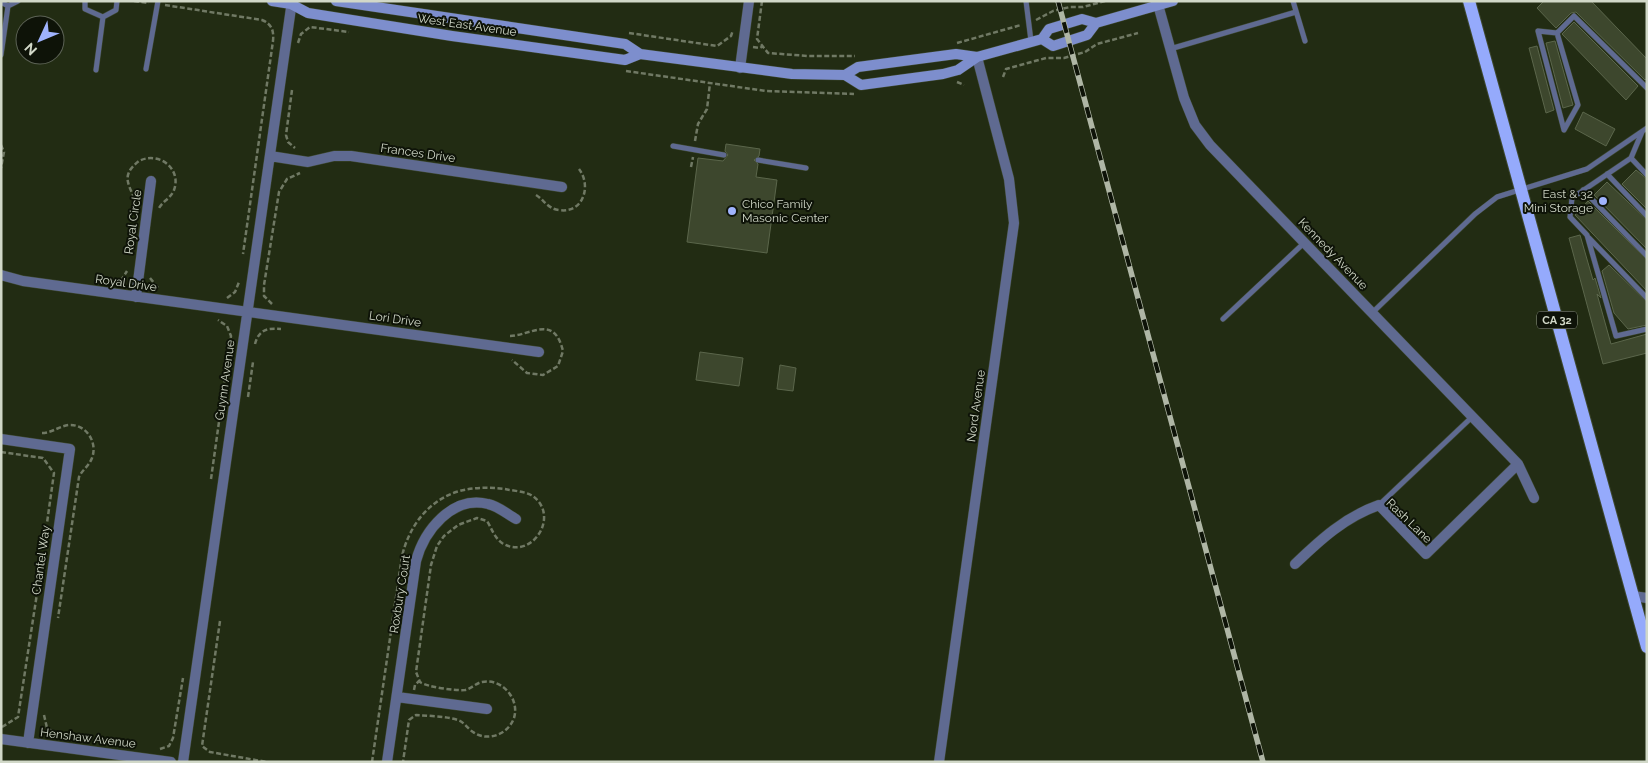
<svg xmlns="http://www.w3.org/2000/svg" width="1648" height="763" viewBox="0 0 1648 763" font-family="Raleway,sans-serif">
	<rect width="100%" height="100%" fill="#222c13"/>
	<!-- building -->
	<path fill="#3d472d" stroke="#5b664b" d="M1544 1H1591L1647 59V78L1645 80 1576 12 1571 13 1556 28 1537 8Z
		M1574 22 1638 86 1626 100 1562 34Z
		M1555 41 1573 105 1563 108 1546 43Z
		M1537 46 1554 110 1546 113 1529 48Z
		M1583 112 1615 129 1606 146 1575 129Z
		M726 144 760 149 759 156 754 160 758 164 756 177 777 180 767 253 687 242 698 158 723 161 728 155 725 151Z
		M1636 170 1647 179V209L1622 184Z
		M1607 182 1647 220V249L1594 195Z
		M1588 201 1647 260V291L1575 215Z
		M1580 235 1593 280 1595 278 1601 298 1597 294 1611 344 1647 334V353L1603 364 1569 238Z
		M1609 265 1647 302V325L1628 329 1614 313 1602 271Z
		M700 352 743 358 739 386 696 380Z
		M780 365 796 368 793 391 777 389Z"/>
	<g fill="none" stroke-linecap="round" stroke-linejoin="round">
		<defs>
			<path id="service" d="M85 1V9L103 17
				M1026 1 1031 41
				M1293 1 1305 41
				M1 2 8 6 18 1
				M1538 31 1557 33 1578 105 1564 130Z
				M1557 33 1574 16 1647 88
				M1170 49 1296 12
				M1 55 8 6
				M146 69 158 1
				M96 70 103 17 116 10 117 1
				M1642 132 1631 158 1647 175
				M673 146 724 155
				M1631 158 1572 198 1570 217 1587 235 1616 336 1647 329
				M758 160 806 168
				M1607 174 1647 216
				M1583 190 1647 256
				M1589 238 1647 298
				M1372 313 1475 214 1497 197 1587 169 1647 128
				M1223 319 1304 243
				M1379 505 1472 417"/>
			<path id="minor" d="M1157 1 1184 98 1195 125 1210 145 1518 464 1534 498
				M740 68 749 1
				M270 156 308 162 334 156H351L562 187
				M1 275 23 281C195 306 367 327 539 352
				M136 297 151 181
				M1 439 70 449 28 743
				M1295 564C1321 539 1345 517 1379 505L1426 554 1518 464
				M1633 596 1647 598
				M397 697 487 709
				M1 739 171 762
				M183 762 292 1
				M387 762 416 561C424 531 452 495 488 504 498 506 507 514 516 519
				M939 762 1014 223 1009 179 977 57"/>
			<path id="secondary" d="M272 1 291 4 308 13 452 36 625 60 640 54
				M336 1 625 44 640 54 792 74 845 75 858 67 956 54 977 57
				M1042 39 1053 46 1087 35 1096 23
				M845 75 861 85 943 74 958 70 977 57 1042 39 1049 29 1082 19 1096 23 1173 1"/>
			<path id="primary" d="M1469 1 1647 647"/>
		</defs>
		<!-- service casing -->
		<use href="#service" stroke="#3e4830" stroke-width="6"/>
		<!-- minor casing -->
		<use href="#minor" stroke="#3e4830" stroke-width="11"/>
		<!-- secondary casing -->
		<use href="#secondary" stroke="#3e4830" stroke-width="11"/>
		<!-- primary casing -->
		<use href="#primary" stroke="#3e4830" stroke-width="14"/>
		<!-- path -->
		<path stroke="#707964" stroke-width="2.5" stroke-dasharray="5 2.5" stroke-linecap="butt" d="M134 1 149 3
			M762 1 757 39 768 53 808 56H855
			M165 5 262 20C272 24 274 31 273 41L243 254
			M1036 20 1053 11 1070 7H1083L1105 1
			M629 33 717 46 731 36 733 30
			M298 43 301 34 310 27 349 32
			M957 43 1021 25
			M753 47 760 48 763 46
			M626 71 766 91 854 94
			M1003 77 1006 69 1046 58H1064L1085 52 1097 44 1138 33
			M957 82 964 85
			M292 90 286 135 288 142 295 148
			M695 141 698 124 707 109 710 83
			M1 145 4 152 1 168
			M691 167 693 157
			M536 195C544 200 548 209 559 210 583 214 592 186 579 169
			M136 206C133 187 117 178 139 161 158 151 182 168 174 190 171 198 163 201 159 208
			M150 278 159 289
			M113 282 122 279 127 271
			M227 298 235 292 239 282
			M272 304 264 296V285L279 192 287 179 300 173
			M510 336C532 335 554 314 563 351L558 366 543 375 527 373 512 360
			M255 344C259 329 268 328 281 329
			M248 397 253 362
			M42 433C52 433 59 426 69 425 86 424 98 442 92 458 89 466 82 470 79 477L58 618
			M1 452 43 458 54 473 47 523
			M211 479 231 336 227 326 218 320
			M220 621 202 746 210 752 267 762
			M414 690 415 685 419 681
			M44 715 47 728 58 735
			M2 727 18 717 42 561
			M160 749 169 746 173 738 183 678
			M372 762 402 556C409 527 427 502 456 492 472 487 488 487 505 489 513 491 523 491 531 495 562 514 532 562 502 543 494 537 492 529 487 521L477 518 458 525 444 536 437 546 431 565 416 672 420 682C427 687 456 691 465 690 471 689 476 683 482 682 502 678 520 699 514 718 508 735 487 742 473 732 468 729 464 722 458 720 445 716 429 716 416 715L409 720 403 762"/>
		<!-- service -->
		<use href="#service" stroke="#5f6a91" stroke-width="5"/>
		<!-- minor -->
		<use href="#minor" stroke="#5f6a91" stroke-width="10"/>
		<!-- secondary -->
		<use href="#secondary" stroke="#7d8ecd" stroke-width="10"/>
		<!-- primary -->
		<use href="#primary" stroke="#95aafc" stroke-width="12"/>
		<defs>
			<path id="rail" d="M1058 1 1263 762"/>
		</defs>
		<!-- rail casing -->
		<use href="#rail" stroke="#afb6a5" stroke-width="5.5"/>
		<!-- rail -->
		<use href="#rail" stroke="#0e1308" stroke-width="4" stroke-dasharray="11" stroke-linecap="butt"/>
	</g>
	<!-- markers -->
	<g fill="#9fb3fd" stroke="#0e1308" stroke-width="2">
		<circle cx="1603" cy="201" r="5"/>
		<circle cx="732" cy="211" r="5"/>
	</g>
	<g text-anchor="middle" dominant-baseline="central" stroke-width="4" stroke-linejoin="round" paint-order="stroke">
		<!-- shield labels -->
		<rect fill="#0e1308" stroke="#969d8e" stroke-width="1" x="1537" y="311.5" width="40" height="17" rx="4"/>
		<g font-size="11" font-weight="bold" fill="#d1d8c8">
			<text x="1557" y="320">CA 32</text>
		</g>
		<!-- street labels -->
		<g font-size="12" fill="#d1d8c8" stroke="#0e1308">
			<text transform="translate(467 25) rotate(8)">West East Avenue</text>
			<text transform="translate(418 153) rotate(8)">Frances Drive</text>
			<text transform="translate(133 222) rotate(-82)">Royal Circle</text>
			<text transform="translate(1333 254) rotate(46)">Kennedy Avenue</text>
			<text transform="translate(126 283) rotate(8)">Royal Drive</text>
			<text transform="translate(395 319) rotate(8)">Lori Drive</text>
			<text transform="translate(225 380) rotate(-82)">Guynn Avenue</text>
			<text transform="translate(976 406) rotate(-82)">Nord Avenue</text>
			<text transform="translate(1409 521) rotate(44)">Rash Lane</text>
			<text transform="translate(41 560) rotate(-82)">Chantel Way</text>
			<text transform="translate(400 594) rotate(-81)">Roxbury Court</text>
			<text transform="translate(88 738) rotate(7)">Henshaw Avenue</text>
		</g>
		<!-- poi labels -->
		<g font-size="12" fill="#d1d8c8" stroke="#0e1308" text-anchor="end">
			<text x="1593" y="194">East &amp; 32<tspan x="1593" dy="14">Mini Storage</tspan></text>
			<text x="742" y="204" text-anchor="start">Chico Family<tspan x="742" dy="14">Masonic Center</tspan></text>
		</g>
	</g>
	<!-- border -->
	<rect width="1648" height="763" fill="none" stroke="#d1d8c8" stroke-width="5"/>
	<!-- north arrow -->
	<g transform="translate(40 40) rotate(226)"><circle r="24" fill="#0e1308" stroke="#5c6255"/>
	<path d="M0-4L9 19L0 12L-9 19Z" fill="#9fb3fd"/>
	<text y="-8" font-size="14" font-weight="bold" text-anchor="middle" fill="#d1d8c8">N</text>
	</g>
</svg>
